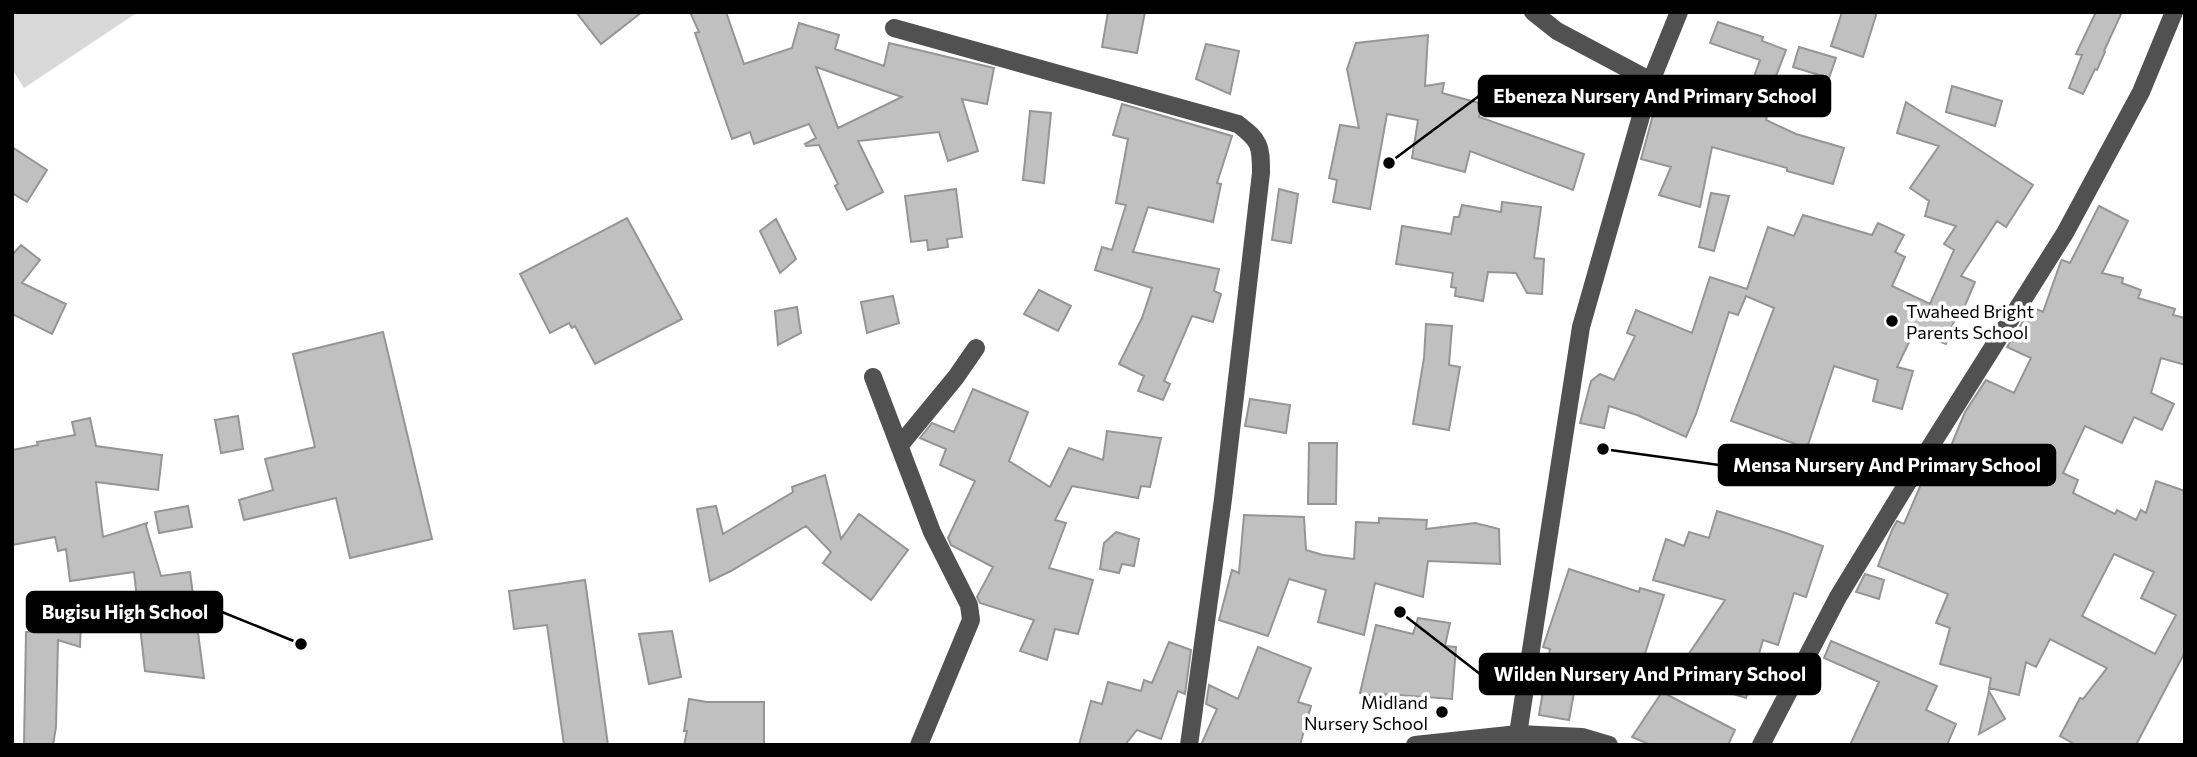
<svg xmlns="http://www.w3.org/2000/svg" width="2197" height="757" viewBox="0 0 2197 757" font-family="Commissioner,sans-serif">
	<rect width="100%" height="100%" fill="#fff"/>
	<!-- green -->
	<path fill="#d8d8d8" d="M12 12H138L24 88 12 69Z"/>
	<!-- building -->
	<path fill="#c0c0c0" stroke="#959595" stroke-width="2" fill-rule="evenodd" d="M576 12H642L601 44Z
		M690 12H726L744 64 792 48 799 23 839 35 835 49 884 66 889 43 994 68 987 104 962 99 978 151 948 161 939 132 858 141 883 192 847 210 835 186 838 184 819 145 806 146 805 144 816 138 809 124 754 144 750 132 732 139 695 33 699 32ZM816 67 902 97 838 128Z
		M1108 12H1145L1137 53 1102 47Z
		M1842 12H1877L1863 57 1831 46Z
		M2096 12H2122L2104 51 2105 52 2097 70 2095 69 2083 94 2069 88 2082 55 2076 54Z
		M1718 22 1763 37 1762 41 1786 50 1761 115 1767 116 1766 120 1796 134 1844 148 1833 184 1787 171V168L1712 147 1700 207 1659 195 1671 167 1641 159 1659 93 1741 112 1760 60 1710 43Z
		M1428 35 1425 86 1444 83 1442 93 1483 104 1479 117 1584 154 1573 190 1470 151 1465 172 1412 158 1418 120 1387 114 1370 209 1333 202 1337 180 1329 178 1340 125 1359 128 1347 69 1356 43Z
		M1206 44 1239 51 1230 94 1196 79Z
		M1799 47 1836 58 1829 78 1793 67Z
		M1952 86 2002 101 1995 126 1946 112Z
		M1906 102 2033 185 2006 227 1997 221 1961 276 1975 282 1961 315 1957 313 1946 344 1914 332 1897 367 1913 371 1902 409 1873 401 1878 380 1834 366 1807 448 1731 421 1774 308 1746 296 1738 315 1729 312 1696 414 1686 437 1637 415 1609 406 1604 428 1580 423 1591 381 1600 374 1614 380 1635 336 1627 333 1636 310 1692 333 1710 277 1747 289 1768 227 1794 236 1803 215 1872 235 1878 223 1904 235 1895 252 1905 257 1892 286 1930 304 1954 250 1944 244 1956 226 1925 216 1929 201 1910 188 1939 146 1897 133Z
		M1122 104 1232 136 1217 183 1221 184 1213 222 1148 207 1133 252 1219 269 1214 291 1221 294 1213 322 1192 316 1164 381 1170 384 1163 400 1138 391 1144 376 1119 364 1142 318 1152 288 1095 270 1102 247 1112 250 1126 205 1116 203 1128 139 1113 135Z
		M1030 111 1051 113 1044 183 1023 180Z
		M12 147 47 170 27 202 12 193Z
		M956 189 962 237 947 239 948 247 928 250 927 240 911 242 905 196Z
		M1279 189 1298 194 1291 243 1272 240Z
		M1711 193 1729 196 1714 251 1699 247Z
		M1502 202 1541 207 1534 258 1544 259 1542 294 1527 293 1516 273 1488 272 1483 301 1455 296 1456 288 1451 287 1453 273 1396 264 1402 226 1451 234 1454 217H1459L1462 205 1501 212Z
		M2099 206 2128 221 2102 273 2123 278 2122 283 2141 290 2138 298 2175 309 2173 315 2185 318V365L2161 358 2151 393 2174 404 2162 430 2134 417 2122 443 2085 426 2063 473 2078 480 2073 493 2115 514 2117 510 2136 520 2141 510 2146 513 2156 481 2185 491V652L2136 745H2076L2060 736 2080 698 2083 699 2107 668 2050 639 2036 667 2026 662 2019 695 1989 688 1991 678 1940 664 1950 628 1936 623 1948 594 1878 566 1892 530 1897 521 1904 524 1922 482 1929 470 1939 475 1965 412 1986 380 2014 393 2031 358 2007 347 2032 307 2043 312 2061 261 2062 260 2070 263ZM2114 554 2154 572 2141 598 2176 615 2155 654 2082 616Z
		M627 218 682 319 595 364 575 326 572 328 569 323 550 333 520 274Z
		M776 219 796 259 780 273 760 231Z
		M21 245 40 260 22 283 66 304 52 334 12 314V255Z
		M1039 290 1071 306 1058 331 1024 314Z
		M893 296 899 323 867 333 861 302Z
		M797 307 801 333 778 345 775 311Z
		M1426 324 1452 326 1449 365 1460 367 1449 430 1413 424 1424 358Z
		M383 332 432 539 350 558 336 498 244 520 239 500 273 490 265 459 315 447 293 354Z
		M973 389 1028 412 1009 461 1050 487 1069 448 1103 460 1107 431 1161 438 1150 487 1141 486 1138 498 1072 486 1055 520 1066 523 1049 568 1093 580 1078 634 1055 629 1047 660 1020 651 1034 620 980 603 977 597 993 567 951 545 948 538 975 481 940 465 946 449 920 438 932 423 954 432Z
		M1250 399 1290 405 1286 433 1245 426Z
		M238 416 243 449 221 453 215 420Z
		M90 418 96 446 162 455 158 490 96 482 103 537 147 523 146 526 161 576 190 572 204 678 145 671 134 572 70 581 66 549 58 551 55 537 12 545V450L38 445 37 442 75 435 72 422Z
		M1309 443H1337L1336 504H1308Z
		M825 475 841 539 859 514 908 550 871 600 823 563 831 552 806 526 731 571 710 581 697 509 716 506 723 534 793 492 792 487Z
		M188 506 192 527 159 533 155 512Z
		M1717 511 1783 532 1823 546 1806 597 1794 593 1778 645 1763 640 1746 698 1674 676 1725 600 1653 580 1666 539 1684 546 1689 532 1709 538Z
		M1244 515 1304 517 1306 550 1323 555 1354 559 1356 522 1379 523V518L1427 520 1426 529 1475 523 1499 529 1500 564 1428 561 1423 597 1375 583 1364 635 1318 622 1326 590 1289 579 1268 636 1219 620 1232 570 1239 573Z
		M1116 532 1139 539 1134 566 1122 564 1119 573 1100 569 1104 543Z
		M1569 569 1639 592 1640 588 1664 595 1641 666 1638 665 1633 678 1580 660 1569 720 1539 715 1550 649 1543 647Z
		M1865 574 1884 580 1879 599 1856 592Z
		M585 580 608 745H564L547 625 514 629 509 591Z
		M63 595H82L80 647 58 640 56 727 53 745H24L26 632 62 626Z
		M1418 618 1450 623 1445 646 1456 647 1452 699 1385 694 1384 699 1360 693 1376 625 1413 634Z
		M672 631 681 677 649 684 639 634Z
		M1831 641 1937 686 1926 710 1956 724 1947 745H1850L1879 682 1824 658Z
		M1169 642 1191 650 1185 694 1178 691 1161 739 1137 730 1125 745H1079L1091 701 1102 704 1108 682 1141 691 1144 680 1152 683Z
		M1258 647 1311 668 1298 702 1311 706 1300 745H1201L1217 709 1206 704 1209 685 1238 699Z
		M1989 691 2005 719 1979 734Z
		M1662 692 1735 730 1728 745H1651L1632 737Z
		M689 699 707 702H764V745H684L687 731H684Z"/>
	<g fill="none" stroke-linecap="round" stroke-linejoin="round">
		<!-- minor -->
		<path stroke="#515151" stroke-width="18" d="M1533 12 1557 31 1651 81
			M894 28 1238 124C1260 141 1261 145 1261 173L1223 499 1189 745
			M873 377 932 532 969 605 971 620 919 745
			M900 445 956 377 976 348
			M1518 734 1581 327 1651 81 1679 12
			M1415 745 1518 734 1582 737 1609 745
			M1761 745 1838 597 1913 474 2065 233 2141 92 2174 12"/>
	</g>
	<!-- markers -->
	<g fill="#000" stroke="#fff" stroke-width="2.5">
		<circle cx="1892" cy="321" r="7"/>
		<circle cx="1442" cy="712" r="7"/>
	</g>
	<g text-anchor="middle" dominant-baseline="central" stroke-width="7" stroke-linejoin="round" paint-order="stroke">
		<!-- poi labels -->
		<g font-size="18" fill="#000" stroke="#fff" text-anchor="start">
			<text x="1906" y="311">Twaheed Bright<tspan x="1906" dy="21">Parents School</tspan></text>
			<text x="1428" y="702" text-anchor="end">Midland<tspan x="1428" dy="21">Nursery School</tspan></text>
		</g>
	</g>
	<!-- callouts -->
	<path fill="none" stroke="#000" stroke-width="2.5" d="M1389 163L1479 96M1603 449L1719 465M301 644L222 612M1400 612L1480 674"/>
	<g fill="#000" stroke="#fff" stroke-width="2.5">
		<circle cx="1389" cy="163" r="7"/>
		<circle cx="1603" cy="449" r="7"/>
		<circle cx="301" cy="644" r="7"/>
		<circle cx="1400" cy="612" r="7"/>
	</g>
	<g fill="#000" stroke="#000" stroke-width="2.5">
		<rect x="1479" y="76" width="351" height="40" rx="7"/>
		<rect x="1719" y="445" width="336" height="40" rx="7"/>
		<rect x="27" y="592" width="195" height="40" rx="7"/>
		<rect x="1480" y="654" width="340" height="40" rx="7"/>
	</g>
	<g font-size="19" text-anchor="middle" font-weight="bold" fill="#fff">
		<text x="1655" y="103">Ebeneza Nursery And Primary School</text>
		<text x="1887" y="472">Mensa Nursery And Primary School</text>
		<text x="125" y="619">Bugisu High School</text>
		<text x="1650" y="681">Wilden Nursery And Primary School</text>
	</g>
	<!-- border -->
	<rect width="2197" height="757" fill="none" stroke="#000000" stroke-width="28"/>
</svg>
